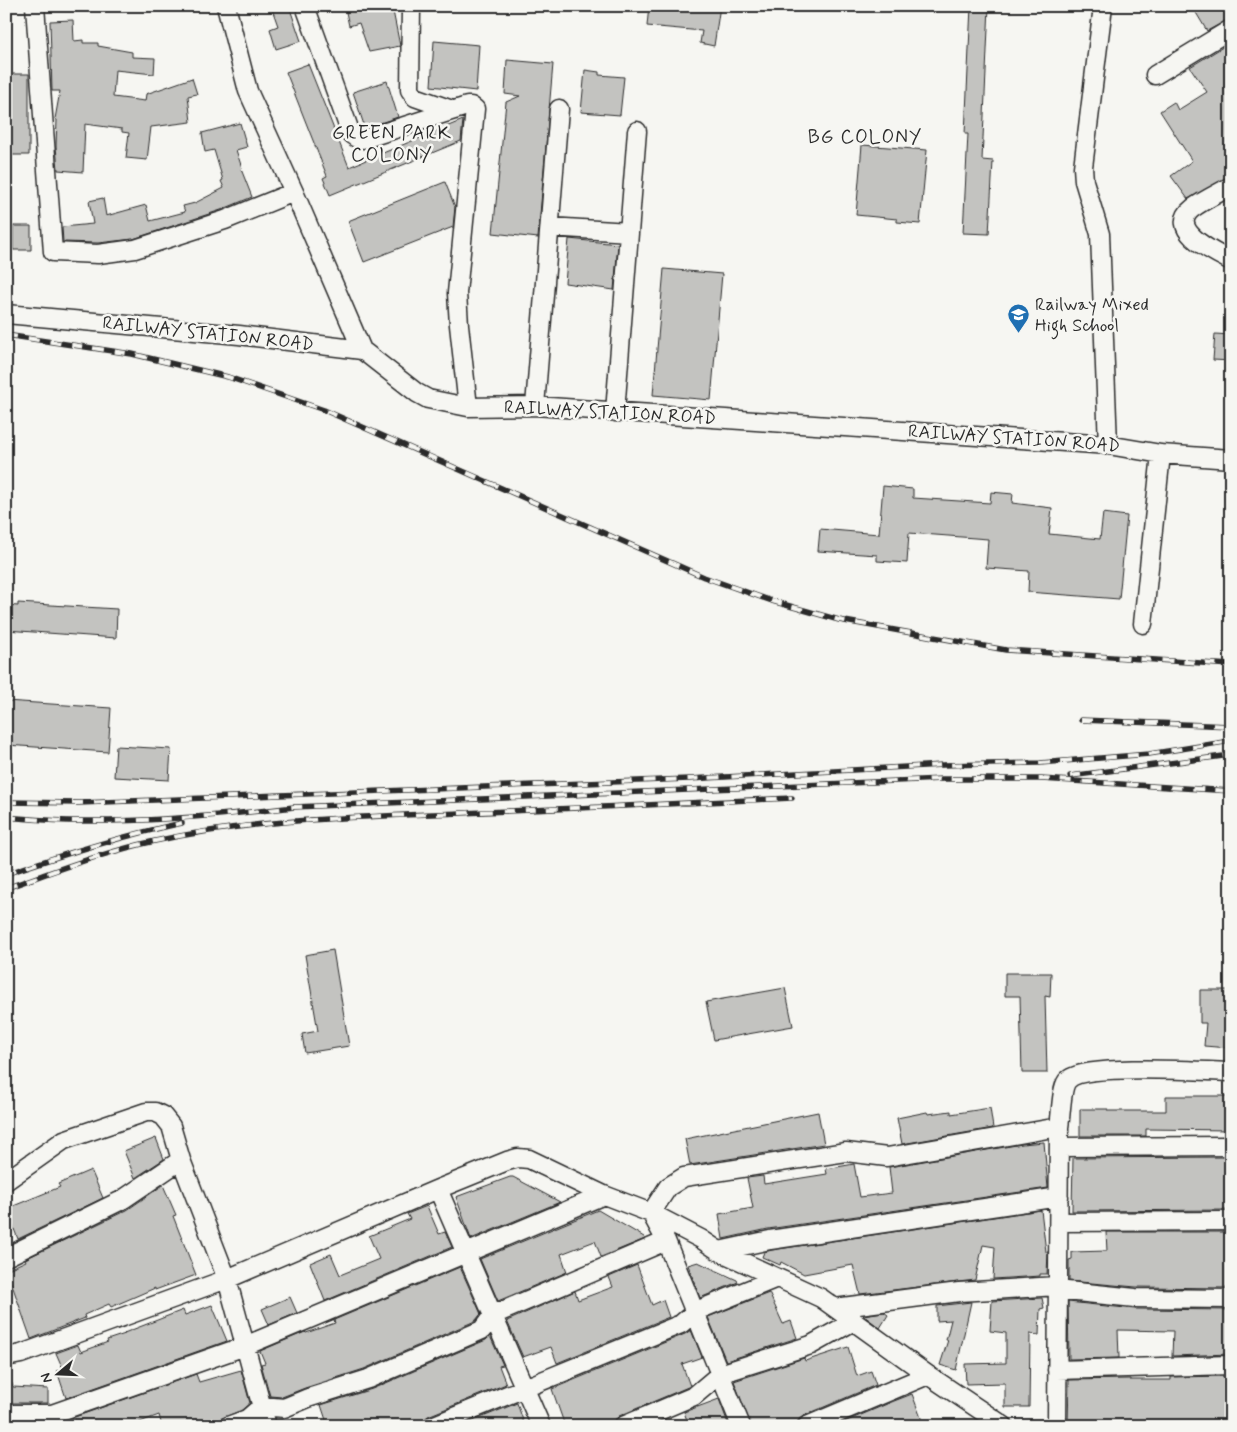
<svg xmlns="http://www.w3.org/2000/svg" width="1237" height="1432" viewBox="0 0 1237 1432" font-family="Mynerve,sans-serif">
	<rect width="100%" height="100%" fill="#f6f6f2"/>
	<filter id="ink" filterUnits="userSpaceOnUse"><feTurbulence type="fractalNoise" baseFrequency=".02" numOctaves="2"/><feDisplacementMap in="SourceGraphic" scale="10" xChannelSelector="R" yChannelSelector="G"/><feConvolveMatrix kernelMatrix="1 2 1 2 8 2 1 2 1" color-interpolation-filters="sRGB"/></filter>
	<g filter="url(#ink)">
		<!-- building -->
		<path fill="#c3c3c0" stroke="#2b2b2b" d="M271 6H289L301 41 276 49 270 29 278 26Z
			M371 6H392L400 46 369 52 359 23 349 26 346 12Z
			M649 6H720L714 46 700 43 702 31 647 26Z
			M971 6H989L982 160 993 161 989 234 963 233 968 134H965Z
			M1192 6H1231V18L1207 31Z
			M73 20 74 41 83 40V43H98V46L132 52V57L155 58 154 74 115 70 113 97 145 101 146 94 192 78 197 94 188 96 191 122 151 127 147 160 126 158 129 133 122 132V129L85 124 83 172 58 170 56 146 57 120 55 119 60 91H52L50 21Z
			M434 41 479 45 476 91 431 86Z
			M1231 42V175L1188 199 1171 176 1192 161 1160 111 1174 102 1178 110 1207 92 1190 67Z
			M507 60 553 64 538 238 493 233 506 102 520 96 505 94Z
			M308 64 349 167 463 120 461 141 330 195 323 178 327 176 286 72Z
			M585 70 599 72V75L624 77 620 115 581 112Z
			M6 74H29V155H6Z
			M387 81 398 117 365 128 353 92Z
			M240 123 247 147 236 150 242 168 241 169 252 197 221 210 133 239 98 243 63 242 62 227 93 224 89 201 103 198 106 216 146 205 150 221 185 212 183 206 195 203 224 188 221 181 223 180 214 150 205 152 202 133Z
			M862 145 927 150 920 224 897 222V219L856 215Z
			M445 182 455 207 453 227 364 262 348 221Z
			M13 226H31V250H13Z
			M569 239 618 244 614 290 565 283Z
			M664 269 722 274 711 400 653 395Z
			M1215 334 1231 335V361L1213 360Z
			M883 486 913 489V498L990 503 991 492 1013 494 1012 503 1052 508 1049 534 1100 539 1103 513 1127 516 1119 599 1028 592 1029 571 986 568 988 539 909 533 907 563 877 561V555L818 551 820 529 879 534Z
			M18 603 117 609 116 638 6 630V605L18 606Z
			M6 701 111 708 108 752 6 745Z
			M116 746 171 749 169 780 114 777Z
			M333 950 349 1046 305 1053 302 1034 318 1031 305 955Z
			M1005 973H1051L1050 997 1045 996 1047 1073H1022L1020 996H1005Z
			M785 988 793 1026 714 1040 706 1002Z
			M1200 990H1230L1231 1028 1229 1048 1204 1046 1206 1023H1200Z
			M1166 1096H1231V1130L1146 1129V1136H1080V1109H1108V1111H1166Z
			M990 1108 993 1128 902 1144 897 1118 927 1112 928 1114 951 1111V1114Z
			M818 1112 824 1144 690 1165 685 1139Z
			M156 1138 164 1159 135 1178 124 1151Z
			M1044 1142 1048 1188 768 1229 723 1239 719 1214 753 1208 747 1178 763 1176 764 1184 827 1174 826 1169 854 1164 860 1197 892 1193 889 1167 1022 1144Z
			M1231 1157V1210L1072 1211 1073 1158Z
			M91 1170 103 1198 18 1239 6 1209 60 1187 58 1184Z
			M510 1177H513L560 1202 471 1239 456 1197Z
			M163 1185 176 1215 173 1216 196 1275 155 1290V1288L111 1307 109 1304 84 1315 85 1318 31 1339 11 1282H6V1270L26 1261 25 1259 127 1210Z
			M427 1206 439 1234 445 1232 452 1247 325 1301 310 1263 331 1254 340 1275 379 1259 369 1236 410 1219 407 1214Z
			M598 1210 644 1237 645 1239 601 1257 595 1241 561 1254 567 1272 498 1301 480 1259Z
			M1041 1210 1046 1252H1048L1047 1274H1040V1276L993 1279 995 1247 983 1245 975 1280 860 1294 853 1265 804 1274 781 1262 780 1265 762 1257 764 1252 772 1250Z
			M1106 1232H1231V1288L1136 1287 1069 1281V1260L1072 1259V1252L1107 1251Z
			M698 1262 737 1280 738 1282 700 1298 688 1265Z
			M637 1265 652 1305 663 1300 669 1317 557 1363 551 1347 523 1357 507 1321 575 1291 578 1300 613 1287 609 1277Z
			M460 1267 481 1314 475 1321 364 1369 305 1388 282 1397 270 1396 261 1364 265 1363 260 1351 305 1332 306 1333 335 1323 334 1320Z
			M769 1293 783 1324 791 1321 797 1338 726 1361 708 1317Z
			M290 1297 297 1313 269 1325 262 1309Z
			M1042 1298 1044 1308 1040 1309 1039 1335 1030 1334 1029 1407H1005V1383L966 1384 965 1364 1006 1363V1333L990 1331 992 1301Z
			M971 1302 956 1370 940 1365 948 1340H946L951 1320 937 1321V1306Z
			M1068 1302 1135 1309 1231 1310V1354L1172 1356 1173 1331 1118 1330 1119 1358 1069 1359Z
			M212 1305 227 1341 66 1398 57 1371 63 1369 56 1353 78 1345 81 1352 108 1342 107 1340 125 1334 124 1333 183 1310 185 1315Z
			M884 1312 888 1315 880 1328 863 1315Z
			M691 1330 702 1357 682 1364 690 1386 688 1387 619 1416 614 1421 606 1424 597 1426H565L552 1389 685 1334Z
			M490 1336 503 1365 499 1366 506 1384 428 1416 423 1420 422 1426H328L321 1405 372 1389 486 1340Z
			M848 1347 857 1376 871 1371 876 1385 803 1416 798 1420 797 1426H751L734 1381 804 1358 805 1361Z
			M241 1370 250 1403 242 1410 220 1419 218 1426H162L159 1415 129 1426H75L72 1418 196 1374 199 1382Z
			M1231 1376V1426H1068L1069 1380 1130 1379V1380H1171V1377Z
			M10 1378 13 1387 48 1389V1403H6V1379Z
			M912 1394 924 1426H835L894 1401Z
			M719 1399 729 1426H689L684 1412Z
			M517 1403 525 1426H461Z"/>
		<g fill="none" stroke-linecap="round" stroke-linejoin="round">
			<defs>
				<path id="minor" d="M35 6 53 252 98 254 135 249 225 220 294 192
					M226 6 248 91 294 192 362 350
					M305 6 351 134C357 139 359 140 367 138L467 106H471L475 109 457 293 459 325 468 407
					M411 6 410 90 415 97 452 110
					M1103 6 1083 167 1084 181 1100 234 1108 445
					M1155 75 1231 29
					M1231 186C1219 193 1204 200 1193 208 1165 230 1216 253 1231 261
					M550 227 629 232
					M6 314 239 335 362 350 417 393 428 399 468 407 535 406 1108 445 1161 454 1231 459
					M535 406 559 109
					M615 412 637 131
					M1143 624 1161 454
					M1059 1147 1231 1146
					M6 1181 64 1140 146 1112H155L163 1116 171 1126 181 1160 227 1279 267 1426
					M438 1189 541 1426
					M1059 1222 1231 1221
					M719 1251 770 1240 1059 1197
					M6 1257 122 1200 181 1160
					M1057 1290 1135 1298 1231 1299
					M835 1308 959 1292 1057 1286
					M6 1357 21 1354 227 1279 438 1189 507 1161 518 1158 529 1159 604 1195 651 1213 701 1239 719 1251 821 1298 928 1375 1004 1426
					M1057 1370 1231 1365
					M6 1414H52L245 1346 604 1195
					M228 1426 247 1419 262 1406 284 1408 308 1398 368 1379 482 1330 493 1315 666 1241
					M432 1426 681 1324 696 1311 777 1278
					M623 1426 694 1396 720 1374 811 1345 854 1321
					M741 1426 666 1241 651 1213 668 1187 684 1177 846 1152 887 1157 1059 1127
					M807 1426 928 1375
					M1057 1426 1059 1127C1061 1116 1061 1089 1067 1081 1081 1063 1204 1071 1231 1072"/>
			</defs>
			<!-- minor casing -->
			<use href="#minor" stroke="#2b2b2b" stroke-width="21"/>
			<!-- minor -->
			<use href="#minor" stroke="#f6f6f2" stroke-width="18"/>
			<defs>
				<path id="rail" d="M6 335 132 354 228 377 324 410 704 577 772 601 839 620 1006 650 1231 665
					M1081 720 1231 726
					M1070 776 1231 755
					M6 802 79 803 689 779 943 765 1040 763 1149 754 1231 741
					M6 817C29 819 52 821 75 821 148 822 221 816 294 807L943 779H1041L1231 791
					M6 874C64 854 122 836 182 823
					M6 888C55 871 104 852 155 841 255 819 359 817 461 813 571 808 682 804 792 798"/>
			</defs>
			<!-- rail casing -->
			<use href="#rail" stroke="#2b2b2b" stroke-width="5.5"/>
			<!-- rail -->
			<use href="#rail" stroke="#f6f6f2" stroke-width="4" stroke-dasharray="11" stroke-linecap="butt"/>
		</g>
	</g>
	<!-- icons -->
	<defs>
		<symbol id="school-pin" viewBox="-11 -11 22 30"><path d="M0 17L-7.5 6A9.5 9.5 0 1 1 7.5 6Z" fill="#1f6fb2" stroke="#f6f6f2"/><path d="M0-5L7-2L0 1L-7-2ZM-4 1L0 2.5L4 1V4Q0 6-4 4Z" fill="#fff"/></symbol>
	</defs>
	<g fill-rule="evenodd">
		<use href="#school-pin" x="1006" y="302" width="25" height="34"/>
	</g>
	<g text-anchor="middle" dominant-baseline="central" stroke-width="5" stroke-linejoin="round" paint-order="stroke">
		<!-- poi labels -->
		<g font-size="18" fill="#2b2b2b" stroke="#f6f6f2" text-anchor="start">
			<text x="1035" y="305">Railway Mixed<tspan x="1035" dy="21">High School</tspan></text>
		</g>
		<!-- street labels -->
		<g font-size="18" fill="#2b2b2b" stroke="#f6f6f2">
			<text transform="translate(208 334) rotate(6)">RAILWAY STATION ROAD</text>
			<text transform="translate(610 413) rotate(3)">RAILWAY STATION ROAD</text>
			<text transform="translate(1014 439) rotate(4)">RAILWAY STATION ROAD</text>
		</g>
		<!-- neighbourhood labels -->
		<g font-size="19" letter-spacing="1" fill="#2b2b2b" stroke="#f6f6f2">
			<text x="392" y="133">GREEN PARK<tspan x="392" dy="22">COLONY</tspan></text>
			<text x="865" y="137">BG COLONY</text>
		</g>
	</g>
	<!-- margin -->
	<rect width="1237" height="1432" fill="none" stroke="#f6f6f2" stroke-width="25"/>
	<rect x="12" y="12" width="1212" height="1407" fill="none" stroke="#2b2b2b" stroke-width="2" filter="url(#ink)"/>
	<!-- north arrow -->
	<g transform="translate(58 1374) rotate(251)" stroke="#f6f6f2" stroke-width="4" paint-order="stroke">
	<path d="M0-4L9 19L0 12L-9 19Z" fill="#2b2b2b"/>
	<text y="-8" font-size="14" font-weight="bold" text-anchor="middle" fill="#2b2b2b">N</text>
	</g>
</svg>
